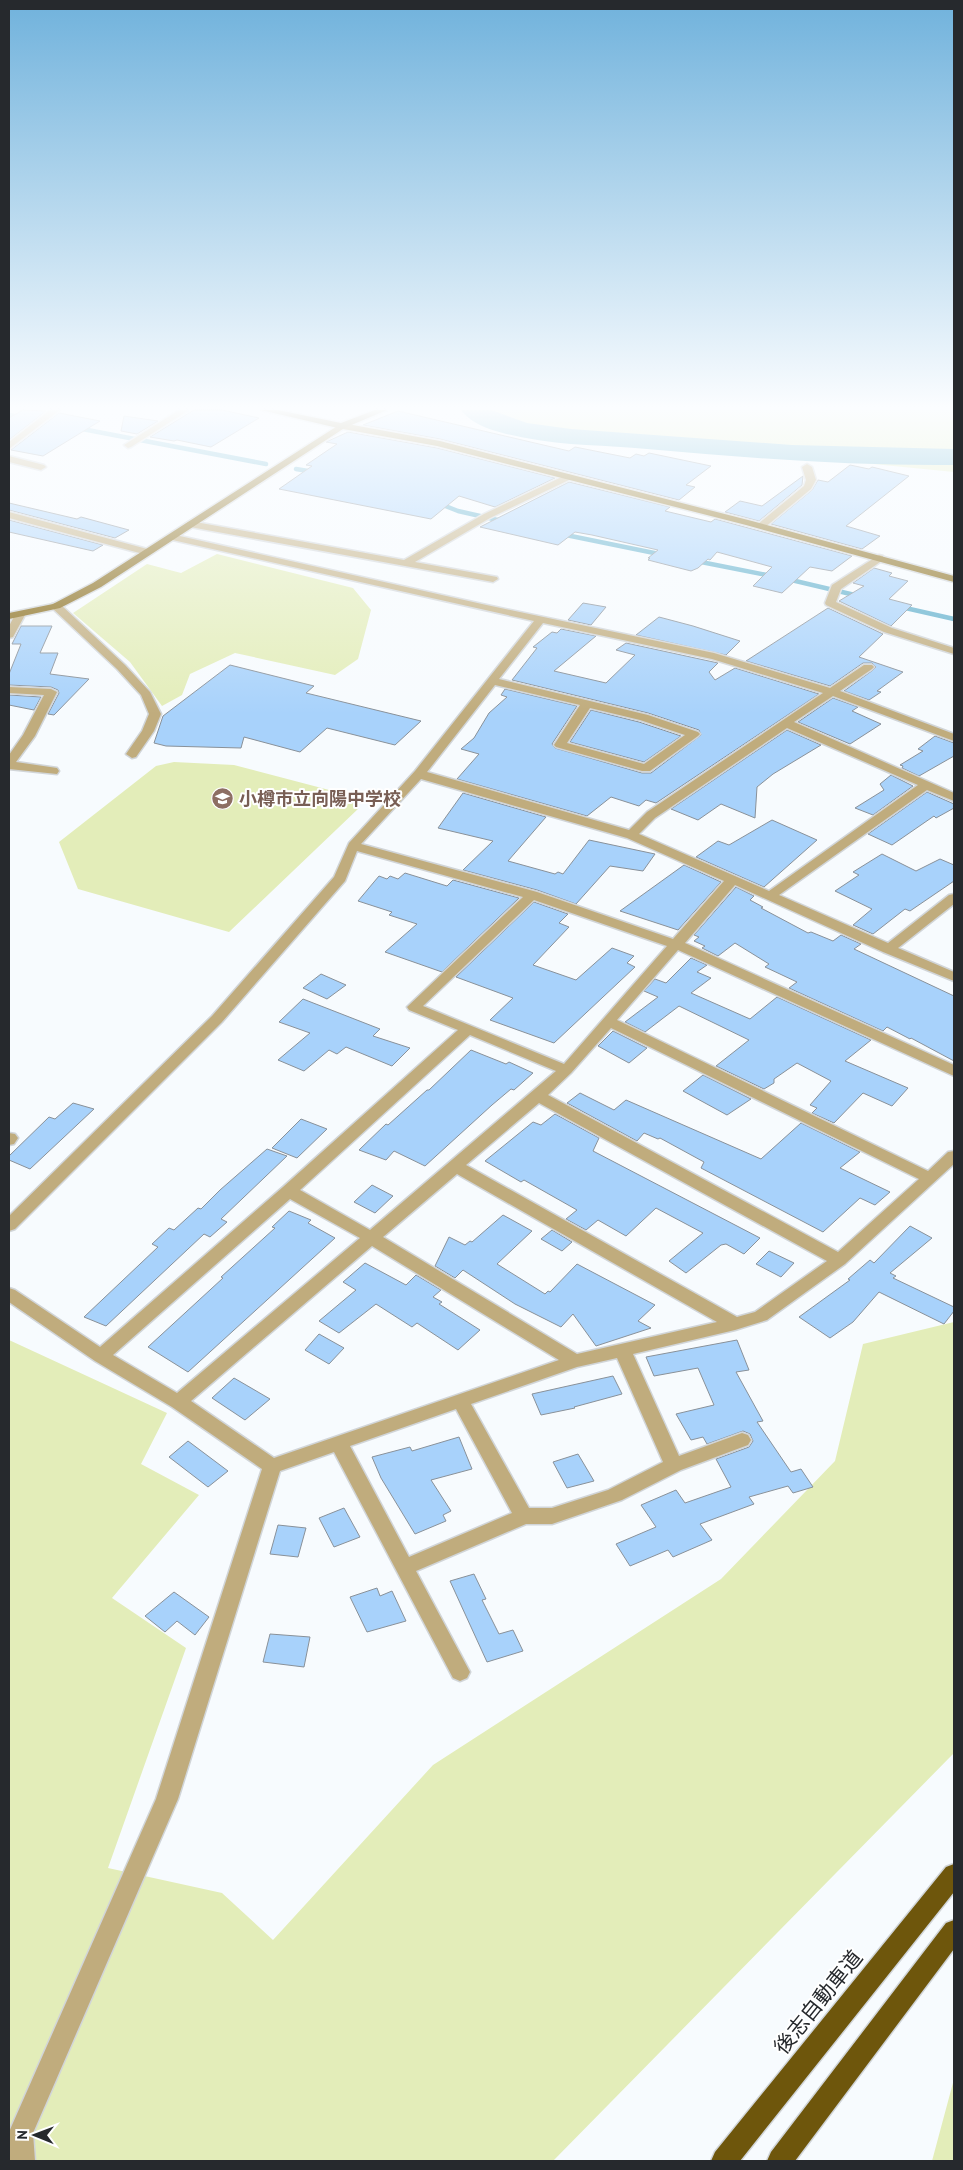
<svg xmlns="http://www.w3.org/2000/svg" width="963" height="2170" viewBox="0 0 963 2170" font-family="'PT Sans','Noto Sans JP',sans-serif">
	<rect width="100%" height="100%" fill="#f7fbfe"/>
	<!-- green -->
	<path fill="#e3edb9" d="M479 410H954V472L621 439 524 426Z
		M217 554 353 588 371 610 358 659 335 675 235 653 190 674 182 695 162 706 130 662 73 613 147 564 181 573Z
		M174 762 234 765 352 796 359 808 229 932 78 889 59 842 156 766Z
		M954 1322V1753L553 2161H9V1340L167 1413 141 1464 199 1495 112 1598 186 1648 108 1868 222 1893 273 1940 433 1765 721 1579 835 1461 863 1344Z
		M954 2079V2161H932Z"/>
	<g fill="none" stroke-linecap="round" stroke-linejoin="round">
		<!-- stream -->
		<path stroke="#5daecb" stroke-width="4.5" d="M9 415 54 424
			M77 428 266 464
			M296 469 314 472
			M438 503 458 511 502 521
			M561 534 664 555
			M696 561 772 576
			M787 579 859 596
			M901 607 954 619"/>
		<!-- river -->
		<path fill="#5daecb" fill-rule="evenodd" d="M461 410H491L527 423 571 429 792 445 954 449V465C852 466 749 458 647 449 607 445 565 446 526 438 505 434 474 428 461 410Z"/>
	</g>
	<!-- building -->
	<path fill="#a8d2fb" stroke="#899199" d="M23 410 46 411 9 440V418Z
		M194 410H222L259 418 211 447 177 440 174 441 150 437Z
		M398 411 569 451 575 447 630 458 636 454 644 456 649 453 711 466 686 485 695 487 679 500 440 439 363 425Z
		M59 413 100 421 43 456 11 450Z
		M124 416 158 421 137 434 121 431Z
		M348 432 437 448 555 478 495 507 459 496 431 519 279 489 312 466 306 465 337 444 326 442Z
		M850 465 869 469 872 467 909 476 846 526 880 536 862 549 771 524 812 490 818 480 828 482Z
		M803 476 802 485 759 521 725 512 740 501 762 506Z
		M569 482 670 507 665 511 711 522 715 519 852 556 832 571 810 567 782 593 753 586 772 567 717 552 710 560 708 559 698 568 691 571 648 560 650 558H648L658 550 592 535 575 532 558 545 480 527Z
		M9 503 77 519 81 517 129 530 115 538 9 510Z
		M9 520 103 545 93 551 9 532Z
		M874 568 892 573 889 576 908 581 889 599 912 605 891 626 839 601 864 586 853 583Z
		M583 603 606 607 591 625 568 620Z
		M828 608 883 634 859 657 903 672 877 691 881 692 869 700 844 691 873 670 876 667 872 663H863L830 686 746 661Z
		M659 617 693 626 740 641 726 655 636 635Z
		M21 626H52L40 653H58L50 674 89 679 54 715 48 714 59 693 58 690 51 687 9 685V674L21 644H12Z
		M561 629 596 636 554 671 606 683 635 655 616 650 626 643 718 663 709 672 715 680 735 668 819 694 656 803 646 800 639 806 611 797 587 816 457 779 479 754 461 749 474 738 489 713 507 697 501 695 505 689 577 706 552 744 555 748 642 773H651L701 735 699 730 648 713 512 680 537 648 533 647 552 632 557 633Z
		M230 665 314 686 306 693 421 721 395 745 327 728 300 752 244 737 241 748 166 746 154 743 163 716Z
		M9 695 41 697 34 710 9 705Z
		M833 698 858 707 852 711 881 724 850 744 798 722Z
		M591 710 639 722 681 736 644 762 570 742Z
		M787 730 821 745 773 774 757 787 755 818 721 804 698 820 671 809Z
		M935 736 954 743V756L919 776 902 768 903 766 900 765 923 751 918 749Z
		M891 775 913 786 873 815 855 808 884 790 880 784Z
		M927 792 954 804V808L936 818 934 816 892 845 868 834Z
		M463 793 546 817 508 861 555 874 558 872 563 874 589 840 655 854 643 871 610 866 576 904 537 890 463 870 493 841 438 828Z
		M772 820 817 840 764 887 696 857 718 841 729 845Z
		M882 854 916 871 940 859 954 865V881L910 911 905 909 873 934 853 925 872 909 835 891 859 875 853 872Z
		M684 865 721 882 678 930 620 911Z
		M405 873 447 886 453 880 519 898 442 972 385 952 417 924 389 915 392 912 358 901 379 876 387 879 390 876 398 879Z
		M736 887 754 896 750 900 763 907 761 908 808 933 811 932 833 941 841 935 861 944 854 949 954 996V1061L911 1038 910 1039 887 1027 883 1031 789 988 797 982 765 967 769 964 735 943 718 956 702 948 705 946 694 941 699 937 694 935Z
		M534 902 568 914 559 923 569 927 533 965 576 980 612 948 634 956 627 963 635 967 554 1043 490 1020 513 998 456 977Z
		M691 958 707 965 697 972 711 978 691 993 750 1019 777 997 871 1040 845 1061 908 1088 892 1106 863 1093 834 1123 812 1113 817 1108 810 1105 831 1081 797 1063 774 1079V1083L764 1089 716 1066 749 1040 679 1006 645 1032 625 1022 658 997 644 991 655 979 666 983Z
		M321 974 346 985 327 999 303 988Z
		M303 999 380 1029 373 1036 410 1048 392 1066 346 1047 337 1054 329 1050 304 1071 278 1060 310 1033 279 1022Z
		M613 1031 647 1048 629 1063 598 1046Z
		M471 1050 506 1064 509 1062 533 1073 514 1090 511 1089 492 1105 425 1166 394 1151 386 1160 359 1150 386 1124 388 1125 427 1090H429Z
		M703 1075 751 1099 727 1115 683 1091Z
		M580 1093 614 1110 626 1100 761 1159 801 1123 860 1152 840 1168 890 1192 875 1205 860 1198 823 1232 701 1168 704 1162 660 1138 658 1139 644 1133 637 1141 567 1103Z
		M73 1103 94 1109 30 1169 9 1160V1156L49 1117 55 1119Z
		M555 1114 599 1138 593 1151 760 1238 744 1254 726 1244 721 1245 686 1273 669 1261 703 1233 656 1208 626 1236 598 1220 586 1230 566 1219 577 1210 524 1180 521 1182 485 1161 533 1122 541 1125Z
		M301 1119 327 1129 297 1158 272 1148Z
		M267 1149 287 1156 221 1219 227 1222 210 1237 204 1234 106 1326 84 1317 158 1247 152 1244 169 1228 174 1230 198 1208 201 1209 220 1190Z
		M372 1185 393 1196 375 1213 354 1202Z
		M289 1211 311 1220 308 1223 335 1238 188 1372 148 1347 223 1278 221 1277 275 1228 272 1227Z
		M503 1215 532 1231 497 1264 545 1294 548 1291 550 1292 577 1264 655 1305 638 1321 651 1328 596 1346 573 1314 561 1327 515 1304 463 1270 455 1278 435 1266 449 1237 465 1245 470 1241 472 1242Z
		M910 1226 932 1238 890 1273 896 1276 893 1278 954 1307V1311L944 1324 879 1292 853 1322 830 1338 799 1317 850 1280 848 1279 870 1260 874 1263Z
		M552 1230 572 1242 562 1251 541 1239Z
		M769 1251 794 1263 781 1277 756 1264Z
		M365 1263 406 1285 416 1275 441 1290 433 1297 442 1302 439 1304 480 1330 458 1350 417 1323 412 1327 376 1304 339 1333 319 1321 356 1290 343 1282Z
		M319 1334 344 1348 329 1364 305 1350Z
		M737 1340 749 1370 736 1372 763 1421 757 1422 791 1472 801 1469 813 1487 793 1493 788 1486 749 1497 754 1504 700 1524 712 1540 673 1557 668 1550 630 1566 616 1544 656 1527 641 1505 676 1490 685 1503 731 1487 716 1459 749 1447 753 1441 750 1434 743 1431 707 1444 703 1437 691 1440 676 1414 714 1405 698 1368 654 1376 646 1357Z
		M613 1376 622 1394 574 1407 575 1408 541 1415 532 1394Z
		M234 1378 270 1399 245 1420 212 1398Z
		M459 1437 472 1469 431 1480 451 1511 443 1515 446 1521 415 1534 381 1478 372 1457 410 1447 412 1451Z
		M188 1441 228 1471 208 1487 169 1457Z
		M578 1454 594 1481 567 1488 553 1462Z
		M344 1508 360 1537 334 1547 319 1518Z
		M278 1525 306 1528 298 1557 270 1554Z
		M474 1574 486 1599 482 1600 499 1634 513 1630 523 1651 487 1662 450 1581Z
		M377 1588 380 1596 392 1591 406 1621 367 1632 350 1597Z
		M174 1592 209 1617 195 1635 177 1621 165 1632 145 1616Z
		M270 1634 310 1637 304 1667 263 1662Z"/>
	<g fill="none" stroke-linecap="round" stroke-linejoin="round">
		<defs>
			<path id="minor" d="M50 410H60L9 449V442Z
				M179 410H189L131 447 128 448 124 445Z
				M9 456 44 465 46 467 41 470 9 462Z
				M807 464 812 467 816 480 811 489 764 528H758V524L804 486 806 480 802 467Z
				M568 474 571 475V479L490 518 415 562 497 577 498 579 493 582 190 527 185 524 190 521 404 560 484 514Z
				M9 512 151 550 152 552 147 555 9 518Z
				M171 534 482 604 714 653 830 688 864 665H872L874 667 872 669 840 691 954 734V741L833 696 794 722 954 793V801L927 790 779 895 888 943 949 895 954 894V904L898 948 954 972V981L883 952 735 885 685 943 954 1065V1076L678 950 617 1020 928 1171 948 1152 954 1151V1164L845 1264 767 1320 735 1330 633 1354 679 1456 742 1433 748 1435 751 1440 748 1445 681 1470 622 1500 552 1524H526L416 1571 470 1672 467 1678 460 1681 453 1678 334 1452 280 1471 178 1799 33 2133 35 2161H9V2132L156 1799 262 1469 172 1407 95 1361 9 1302V1288L15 1290 100 1347 283 1187 458 1030 409 1010 407 1007 523 897 357 851 345 881 222 1022 15 1229 9 1231V1216L212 1016 334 877 349 843 415 771 534 621 168 539 166 537ZM543 623 712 659 823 693 647 812 629 830 427 772 495 685 580 705 554 745 556 747 642 771H650L698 736 700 734 698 732 648 715 499 679ZM590 708 640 720 685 735 644 764 567 743ZM787 728 918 785 769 891 639 834 655 818ZM421 779 627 838 724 881 673 939 537 892 361 844ZM534 900 667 946 564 1064 423 1006ZM611 1028 919 1179 838 1252 548 1095 571 1073ZM470 1035 556 1071 370 1230 300 1190ZM539 1103 827 1261 755 1312 737 1317 466 1165ZM457 1174 717 1322 577 1354 383 1237ZM290 1199 360 1238 177 1393 113 1355ZM372 1246 559 1360 274 1458 191 1401ZM617 1358 663 1462 608 1490 552 1508H529L471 1404 577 1367ZM456 1409 512 1513 409 1557 350 1446Z
				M879 555 883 556V560L841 589 836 602 892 628 954 648V654L884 632 826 605 825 603 832 585Z
				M56 603 60 604 125 665 150 692 161 714 154 731 136 757 132 758 126 754 142 731 149 714 141 695 117 669 52 608 51 606 52 604Z
				M20 612 25 615 13 637 9 638V626L16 613Z
				M9 687 51 689 57 692 35 736 16 762 57 768 59 771 57 774 9 769V755L23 735 44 695 9 693Z
				M9 1133 15 1134 18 1138 14 1144 9 1145Z"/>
			<path id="major" d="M342 423 440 441 752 521 954 576V582L746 525 437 446 343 429 101 587 60 608 9 619V613L53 604 93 583Z"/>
			<path id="highway" d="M261 410H278L341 423 375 410H387L342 429Z
				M954 1864V1892L740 2161H711L715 2152 946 1867Z
				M954 1920V1949L795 2161H767L771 2152 946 1923Z"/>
		</defs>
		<!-- minor casing -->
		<use href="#minor" stroke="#d1d5d8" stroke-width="3"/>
		<!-- major casing -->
		<use href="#major" stroke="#d1d5d8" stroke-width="3"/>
		<!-- highway casing -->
		<use href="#highway" stroke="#d1d5d8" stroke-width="3"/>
		<!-- minor -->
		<use href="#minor" fill="#c0ac7d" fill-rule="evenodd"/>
		<!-- major -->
		<use href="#major" fill="#886b18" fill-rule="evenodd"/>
		<!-- highway -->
		<use href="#highway" fill="#6e560c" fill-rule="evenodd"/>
	</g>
	<!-- sky -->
	<linearGradient id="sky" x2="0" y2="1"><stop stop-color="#70b2dc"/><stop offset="0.57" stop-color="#fbfdff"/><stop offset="1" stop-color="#fbfdff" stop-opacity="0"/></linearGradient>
	<rect width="963" height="714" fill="url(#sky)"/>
	<!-- icons -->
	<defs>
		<symbol id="school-disc" viewBox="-11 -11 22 22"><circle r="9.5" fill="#8d6e63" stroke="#fff"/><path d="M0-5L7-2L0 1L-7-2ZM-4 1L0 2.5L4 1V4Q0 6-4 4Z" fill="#fff"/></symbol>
	</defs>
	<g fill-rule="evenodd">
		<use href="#school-disc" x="210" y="786" width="25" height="25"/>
	</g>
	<g text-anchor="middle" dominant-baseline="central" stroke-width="4" stroke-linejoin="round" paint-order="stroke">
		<!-- education labels -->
		<g font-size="18" font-weight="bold" fill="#785e54" stroke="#fff" text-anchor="start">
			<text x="239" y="798">小樽市立向陽中学校</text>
		</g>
		<!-- near-street labels -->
		<g font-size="21" fill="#26292d" stroke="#fff">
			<text transform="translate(818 2002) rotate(-51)">後志自動車道</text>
		</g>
	</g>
	<!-- border -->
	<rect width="963" height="2170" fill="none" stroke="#26292d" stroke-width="20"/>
	<!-- north arrow -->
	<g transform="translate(35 2135) rotate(271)" stroke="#ffffff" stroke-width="4" paint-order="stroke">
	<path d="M0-4L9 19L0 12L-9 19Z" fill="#26292d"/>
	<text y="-8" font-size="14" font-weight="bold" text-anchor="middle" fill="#26292d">N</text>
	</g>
</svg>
